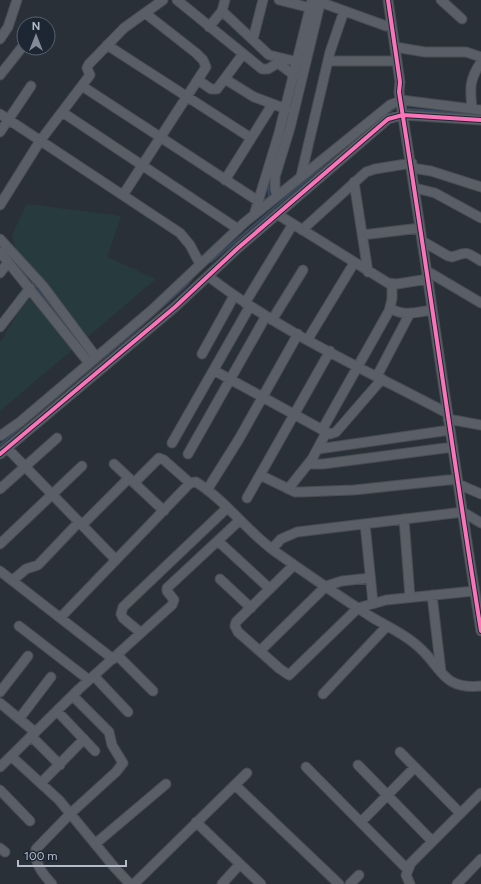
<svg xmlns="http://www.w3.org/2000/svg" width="481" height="884" viewBox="0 0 481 884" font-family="Figtree,sans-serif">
	<rect width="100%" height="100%" fill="#2a3038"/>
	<!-- green -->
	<path fill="#273a3e" d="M27 204 121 216 107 257 156 279 0 411V343L29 294 12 235Z"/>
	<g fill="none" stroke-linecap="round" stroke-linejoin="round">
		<!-- stream -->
		<path stroke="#384963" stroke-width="2" d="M408 109 481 115
			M385 115 394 109
			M268 182 269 197
			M211 262 352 141
			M30 278 61 319
			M0 445 133 333 187 285 194 276"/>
		<defs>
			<path id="minor" d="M177 0 262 69H268L278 63 294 75
				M279 0 311 8
				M388 0 400 82 399 92C428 271 452 452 481 631
				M441 0 462 19
				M320 2 386 26
				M222 11 269 55 298 62
				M209 27 222 11 225 0
				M0 39 8 27 17 0
				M253 39 263 0
				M107 45 251 138
				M395 47 425 52H466L481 57
				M328 61H391
				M0 75 23 46
				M225 79 254 97 286 109
				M198 80 211 89H217L243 54
				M82 86 258 201
				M472 109C470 88 469 80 481 62
				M62 112 238 229
				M0 114 180 233 190 245 200 264
				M0 132 31 86
				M412 168 431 171 481 187
				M301 176 330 52 344 11
				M225 180 272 105
				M354 182 368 272
				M415 188 435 193 481 218
				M123 195 206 67 203 60 196 53 145 13
				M277 196 275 189V177L290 128 321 0
				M0 205 40 141 90 75 87 68 89 64 124 28 163 0
				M277 214 388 283 397 284 428 279
				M254 215 279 133 312 0
				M302 230 366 172 375 169 412 163
				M362 235 420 228
				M0 239 43 286 96 357
				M422 241 448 256 452 257C469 252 464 251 481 261
				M0 252 89 363
				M427 271 481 303
				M0 273 8 262
				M208 276C280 332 366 370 447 413
				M245 303 293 224
				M390 308C403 317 418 312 432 310
				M272 320 303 270
				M0 327 30 288
				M308 339 354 263
				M202 354 234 296
				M215 371 330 434 336 432 382 379
				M377 376 410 313
				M448 419 481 425
				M322 430 389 311 392 299V284
				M0 436 20 422 152 310 244 223 390 105 401 100 481 110
				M172 443 250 306
				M7 448 116 560
				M318 449 450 430
				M0 454 175 307 238 248 388 119 403 115 481 120
				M188 454 266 316
				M114 464 164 511
				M308 464H323L453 447
				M260 475 295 492H301L354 490 457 479
				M134 483 159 458 164 460 190 483
				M458 484 481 494
				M0 489 57 438
				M288 489 312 459 326 433
				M207 490 239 439 298 334
				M247 498 330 351
				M404 519 410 597
				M365 524 373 603
				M82 525 129 478
				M218 541 270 589
				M0 544 82 466
				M272 549 281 539 297 532 463 512 481 523
				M294 565 236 622 235 626 238 632 280 669 289 675 358 608 386 600 474 591
				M0 571 113 659
				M220 579 251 608
				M13 580 26 569 38 565 79 522
				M432 595 441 672
				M61 617 190 483 196 482C225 500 245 529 273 550 305 573 339 596 373 618 387 626 402 633 414 643 442 664 439 690 481 686
				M19 626 89 680
				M141 633 123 618 121 614 123 607 227 508
				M260 651 326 586 342 581 370 578
				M117 655 153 691
				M94 676 128 712
				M0 692 28 656
				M323 694 387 626
				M0 703 35 732
				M57 711 95 751
				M19 719 51 677
				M31 736 60 765
				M400 752 460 813
				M11 756 59 800 115 868 130 884
				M358 765 432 841
				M0 767 79 689 172 605 174 600 167 591V588L240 520
				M306 767 407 869
				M41 783 84 739
				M235 785 339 884
				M0 790 30 821
				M196 822 261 884
				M361 822 415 767
				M95 844 166 784
				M0 848 5 852
				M52 884C43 874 34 864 36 849L71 813 116 772 123 763 112 745 109 732 73 696
				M134 884 247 773
				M222 884 240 864
				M350 884 359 875
				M410 884 406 875 411 863 481 793
				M457 884 481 859"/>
		</defs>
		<!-- minor casing -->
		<use href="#minor" stroke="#484c53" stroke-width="11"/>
		<!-- minor -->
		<use href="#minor" stroke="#5a5e66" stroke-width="9"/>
		<defs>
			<path id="cycleway" d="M388 0 400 82 399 92C428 271 452 452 481 631
				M0 454 175 307 238 248 388 119 403 115 481 120"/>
		</defs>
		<!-- cycleway casing -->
		<use href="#cycleway" stroke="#1d2633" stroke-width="6"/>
		<!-- cycleway -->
		<use href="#cycleway" stroke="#fb73b8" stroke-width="4"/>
	</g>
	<!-- north arrow -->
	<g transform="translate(36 36)"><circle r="19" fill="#1d2633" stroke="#59626f"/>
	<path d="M0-3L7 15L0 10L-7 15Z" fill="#848b96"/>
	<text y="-6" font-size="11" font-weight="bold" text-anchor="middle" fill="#b4bcc9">N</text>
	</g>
	<!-- scale -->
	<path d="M18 860v6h108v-6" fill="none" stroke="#b4bcc9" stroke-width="2"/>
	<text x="24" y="860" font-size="12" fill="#b4bcc9" stroke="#1d2633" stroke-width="3" paint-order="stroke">100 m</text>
</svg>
